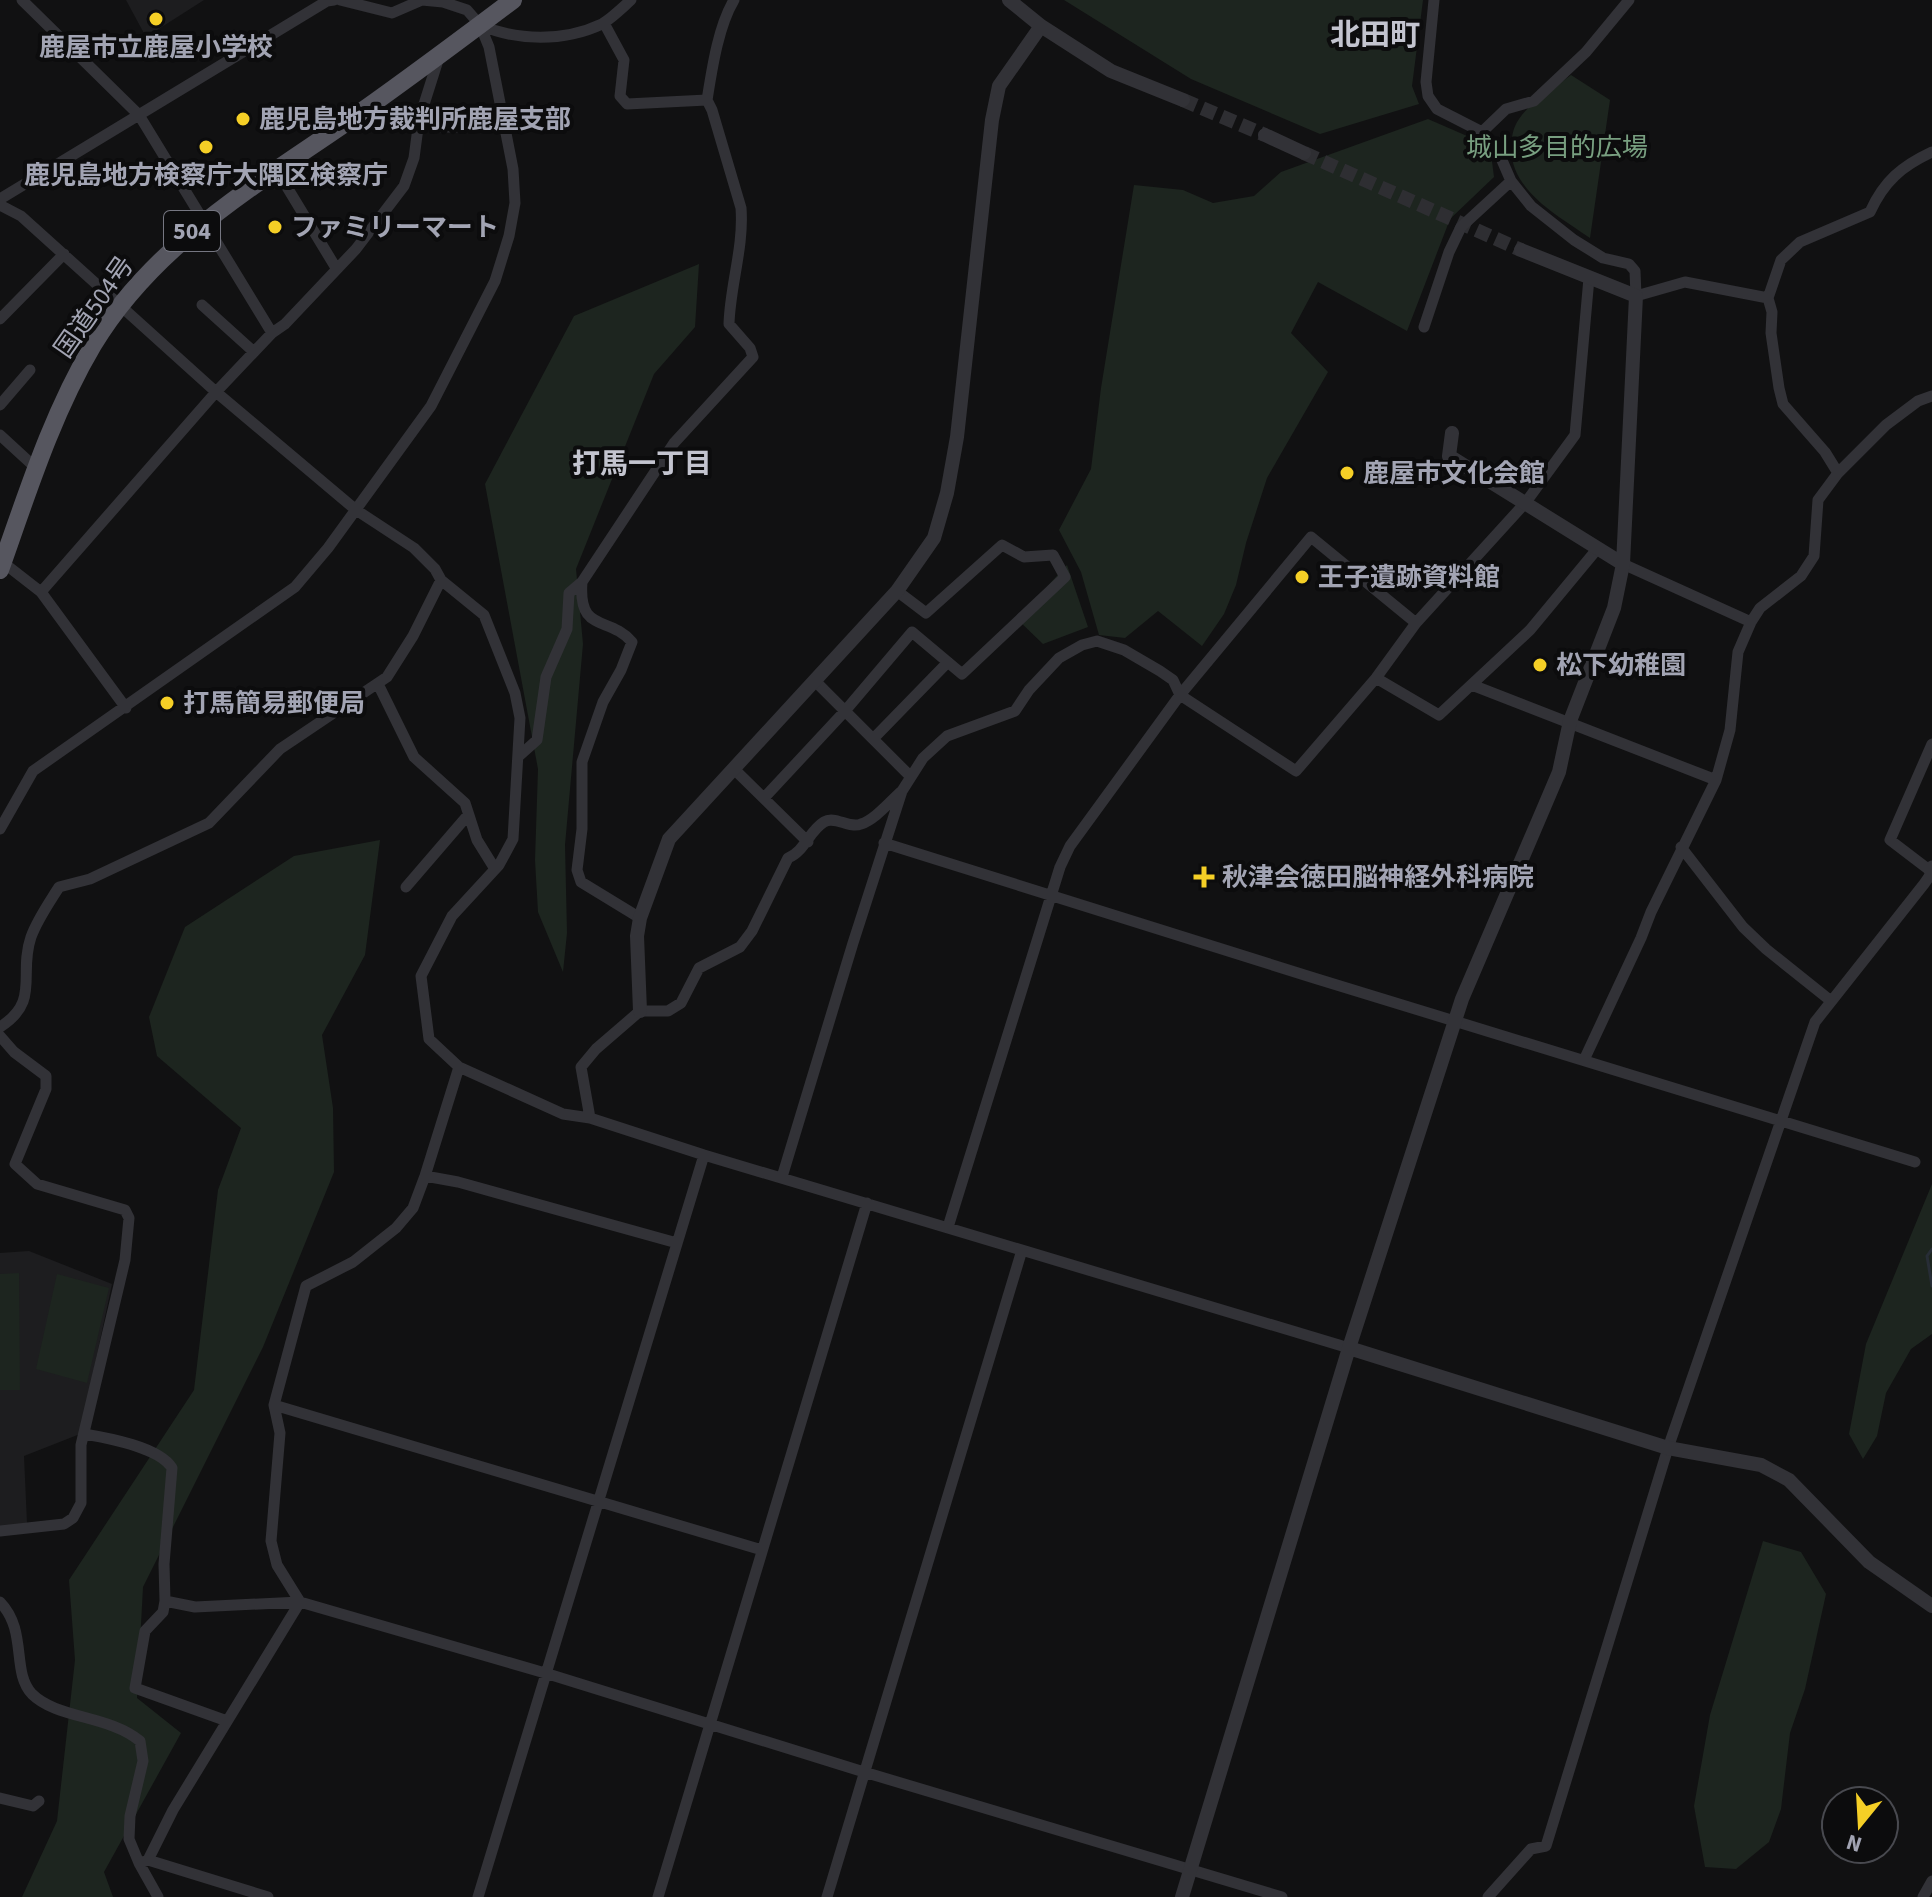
<svg xmlns="http://www.w3.org/2000/svg" width="1932" height="1897" viewBox="0 0 1932 1897" font-family="'Source Sans 3','Noto Sans JP',sans-serif">
	<rect width="100%" height="100%" fill="#111112"/>
	<!-- built -->
	<path fill="#1d1d1f" d="M126 0H204L146 37Z
		M29 1251 112 1284 80 1434 24 1456 27 1523 0 1527V1253Z"/>
	<!-- green -->
	<path fill="#1d251f" d="M1064 0H1423L1412 86 1419 104 1320 134 1191 79Z
		M1571 75 1610 100 1590 238C1559 216 1512 192 1511 149 1511 139 1513 127 1519 119 1531 101 1554 88 1571 75Z
		M1428 119 1490 146 1494 177 1450 219 1407 331 1318 282 1291 333 1328 372 1267 478 1246 543 1236 585 1224 614 1202 646 1158 611 1125 638 1099 635 1081 572 1059 530 1091 469 1101 388 1134 185 1183 190 1213 203 1254 196 1281 172Z
		M699 264 695 327 654 374 576 569 583 644 565 845 567 933 563 972 538 912 535 860 538 769 485 484 574 316Z
		M1067 565 1088 627 1043 644 1017 619Z
		M380 840 365 955 322 1035 333 1108 334 1172 263 1347 143 1587 137 1698 181 1733 104 1872 113 1897H22L57 1821 75 1660 69 1580 194 1390 218 1190 241 1128 157 1056 149 1017 185 927 294 856Z
		M1932 1184V1334L1911 1349 1886 1393 1877 1436 1863 1459 1849 1434 1866 1344Z
		M19 1273 20 1390H0V1274Z
		M57 1274 109 1288 87 1383 36 1369Z
		M1763 1541 1801 1552 1826 1594 1805 1689 1790 1733 1781 1809 1769 1842 1736 1869 1705 1867 1694 1806 1710 1715Z"/>
	<g fill="none" stroke-linecap="round" stroke-linejoin="round">
		<!-- stream -->
		<path stroke="#272d36" stroke-width="3" d="M1932 1249 1927 1256 1932 1286"/>
		<!-- tertiary-tunnel -->
		<path stroke="#2e2e32" stroke-width="14" stroke-dasharray="14 7" stroke-linecap="butt" d="M1183 100 1265 135
			M1304 153 1521 250"/>
		<!-- minor -->
		<path stroke="#323237" stroke-width="11" d="M22 0 139 115 272 333
			M1434 0 1426 82 1428 96 1437 109 1482 132 1498 151 1511 181 1531 206 1574 240 1603 258 1629 264 1635 271 1636 296 1685 282 1768 298
			M480 25C517 41 564 42 602 24 612 18 622 8 631 0
			M707 100C712 69 718 27 734 0
			M424 104 428 114 439 127H504
			M1482 132 1506 109 1534 101 1586 52 1629 0
			M276 169 336 268
			M0 199 327 1 334 0
			M0 205 21 216 216 392 356 510 414 548 435 569 441 580 484 615 515 693 520 718 513 839 499 865 452 916 421 976 429 1039 459 1067 563 1114 590 1118 704 1155 1349 1348
			M202 305 254 352
			M0 319 64 254
			M1424 327 1449 252 1461 227 1511 181
			M0 405 30 370
			M0 435 37 469
			M1838 473 1825 452 1783 404 1779 388 1771 333 1772 312 1768 298 1781 260 1800 242 1870 212C1884 181 1902 166 1932 152
			M0 560 41 592 126 708
			M1623 564 1751 622
			M582 582C578 634 609 615 632 642L621 670 603 702 582 762V829L577 870 581 882 640 918
			M41 592 216 392 272 333 285 324 356 249 404 186 414 158 419 120 439 57
			M1376 678 1439 715 1530 630 1598 548
			M815 681 911 777
			M378 684 414 757 465 803 477 840 495 869
			M1472 685 1716 780
			M873 739 948 662
			M519 756 537 740 546 677 567 629 569 593 582 582 674 443 753 357 750 348 729 324C730 286 744 247 741 208L712 110 707 100 627 104 620 96 624 60 604 23
			M734 769 808 842
			M764 798 845 711 912 632 962 674 1065 577 1053 555 1024 557 1002 545 926 613 897 591
			M0 829 33 771 295 587 328 548 431 406 495 281 509 236 515 203 513 169 489 47 480 25 467 10 443 2 422 0 392 13 340 0
			M884 843 1314 978 1915 1162
			M1681 847 1743 927 1766 949 1831 1001
			M1928 869 1890 840 1932 744
			M406 887 468 815
			M0 1027C41 1001 18 975 31 937 37 920 49 903 59 887L90 879 209 823 280 749 387 677 413 636 441 580
			M0 1036 14 1052 46 1076V1089L15 1164 37 1184 125 1210 129 1218 125 1260 81 1445V1503L73 1518 64 1524 0 1531
			M1584 1060 1641 938 1651 912 1716 780 1730 730 1738 652 1751 622 1760 608 1801 576 1814 556 1818 500 1838 473 1886 425 1918 401 1932 396
			M590 1118 581 1067 596 1049 640 1011H668L681 1003 699 968 740 947 752 931 788 858C805 851 809 831 824 822 835 815 849 829 861 824 876 819 890 801 902 791
			M425 1176 458 1182 677 1243
			M782 1177 853 943 902 791 923 758 947 736 1015 711 1029 690 1059 658 1082 645 1097 641 1124 650 1160 671 1173 680 1180 695 1311 537 1416 623
			M948 1227 1060 867 1070 846 1180 695 1296 771 1376 678 1416 623 1526 502 1575 435 1589 278
			M274 1405 762 1550
			M84 1434C108 1438 159 1447 172 1468L164 1564 165 1601 163 1612 145 1631 135 1688 227 1721
			M165 1601 195 1607 300 1602 545 1673 864 1772 1282 1897
			M0 1602C28 1631 11 1672 32 1694 57 1719 109 1715 140 1741L143 1761 130 1816 129 1839 139 1863 158 1897
			M300 1602 277 1565 271 1541 280 1433 274 1405 306 1286 353 1262 396 1228 413 1208 425 1176 459 1067
			M0 1798 33 1806 39 1801
			M148 1860 173 1810 300 1602
			M143 1862 148 1860 268 1897
			M478 1897 704 1155
			M658 1897 867 1203
			M827 1897 1022 1250
			M1488 1897 1531 1849 1546 1846 1668 1448 1815 1022 1924 884 1931 874 1928 869 1932 866
			M1923 1897 1932 1881"/>
		<!-- tertiary -->
		<path stroke="#323237" stroke-width="14" d="M1009 0 1041 26 1111 71 1183 100
			M1265 135 1304 153
			M1452 433 1449 456 1623 564
			M640 1011 637 936 640 918 669 839 897 591 934 538 947 493 957 437 992 120 999 86 1041 26
			M1349 1348 1668 1448 1761 1465 1789 1480 1869 1562 1932 1606
			M1182 1897 1349 1348 1462 999 1545 805 1559 772 1570 721 1614 608 1623 564 1636 296 1521 250"/>
		<!-- trunk -->
		<path stroke="#56565f" stroke-width="18" d="M0 570C27 494 52 414 93 345 152 247 249 189 341 126 400 85 456 43 513 0"/>
	</g>
	<!-- markers -->
	<g fill="#f5cf26" stroke="#0c0c0d" stroke-width="3">
		<circle cx="156" cy="19" r="8"/>
		<circle cx="243" cy="119" r="8"/>
		<circle cx="206" cy="147" r="8"/>
		<circle cx="275" cy="227" r="8"/>
		<circle cx="1347" cy="473" r="8"/>
		<circle cx="1302" cy="577" r="8"/>
		<circle cx="1540" cy="665" r="8"/>
		<circle cx="167" cy="703" r="8"/>
		<path d="M1200 865h8v8h8v8h-8v8h-8v-8h-8v-8h8z"/>
	</g>
	<g text-anchor="middle" dominant-baseline="central" stroke-width="8" stroke-linejoin="round" paint-order="stroke">
		<!-- shield labels -->
		<rect fill="#0c0c0d" stroke="#757681" stroke-width="2" x="164" y="211" width="56" height="40" rx="6"/>
		<g font-size="24" font-weight="bold" fill="#a2a4b3">
			<text x="192" y="231">504</text>
		</g>
		<!-- poi labels -->
		<g font-size="26" font-weight="bold" fill="#a2a4b3" stroke="#0c0c0d" text-anchor="start">
			<text x="156" y="47" text-anchor="middle">鹿屋市立鹿屋小学校</text>
			<text x="259" y="119">鹿児島地方裁判所鹿屋支部</text>
			<text x="206" y="175" text-anchor="middle">鹿児島地方検察庁大隅区検察庁</text>
			<text x="291" y="227">ファミリーマート</text>
			<text x="1363" y="473">鹿屋市文化会館</text>
			<text x="1318" y="577">王子遺跡資料館</text>
			<text x="1556" y="665">松下幼稚園</text>
			<text x="183" y="703">打馬簡易郵便局</text>
			<text x="1222" y="877">秋津会徳田脳神経外科病院</text>
		</g>
		<!-- park labels -->
		<g font-size="26" fill="#789f80" stroke="#0c0c0d">
			<text x="1557" y="147">城山多目的広場</text>
		</g>
		<!-- street labels -->
		<g font-size="26" fill="#a2a4b3" stroke="#0c0c0d">
			<text transform="translate(94 307) rotate(-55)">国道504号</text>
		</g>
		<!-- neighbourhood labels -->
		<g font-size="28" font-weight="bold" fill="#c3c4cf" stroke="#0c0c0d">
			<text x="642" y="464">打馬一丁目</text>
		</g>
		<!-- quarter labels -->
		<g font-size="30" font-weight="bold" fill="#c3c4cf" stroke="#0c0c0d">
			<text x="1375" y="35">北田町</text>
		</g>
	</g>
	<!-- north arrow -->
	<g transform="translate(1860 1825) rotate(198)"><circle r="38" fill="#0c0c0d" stroke="#48494f" stroke-width="2"/>
	<path d="M0-6L14 30L0 20L-14 30Z" fill="#f5cf26"/>
	<text y="-12" font-size="22" font-weight="bold" text-anchor="middle" fill="#a2a4b3">N</text>
	</g>
</svg>
